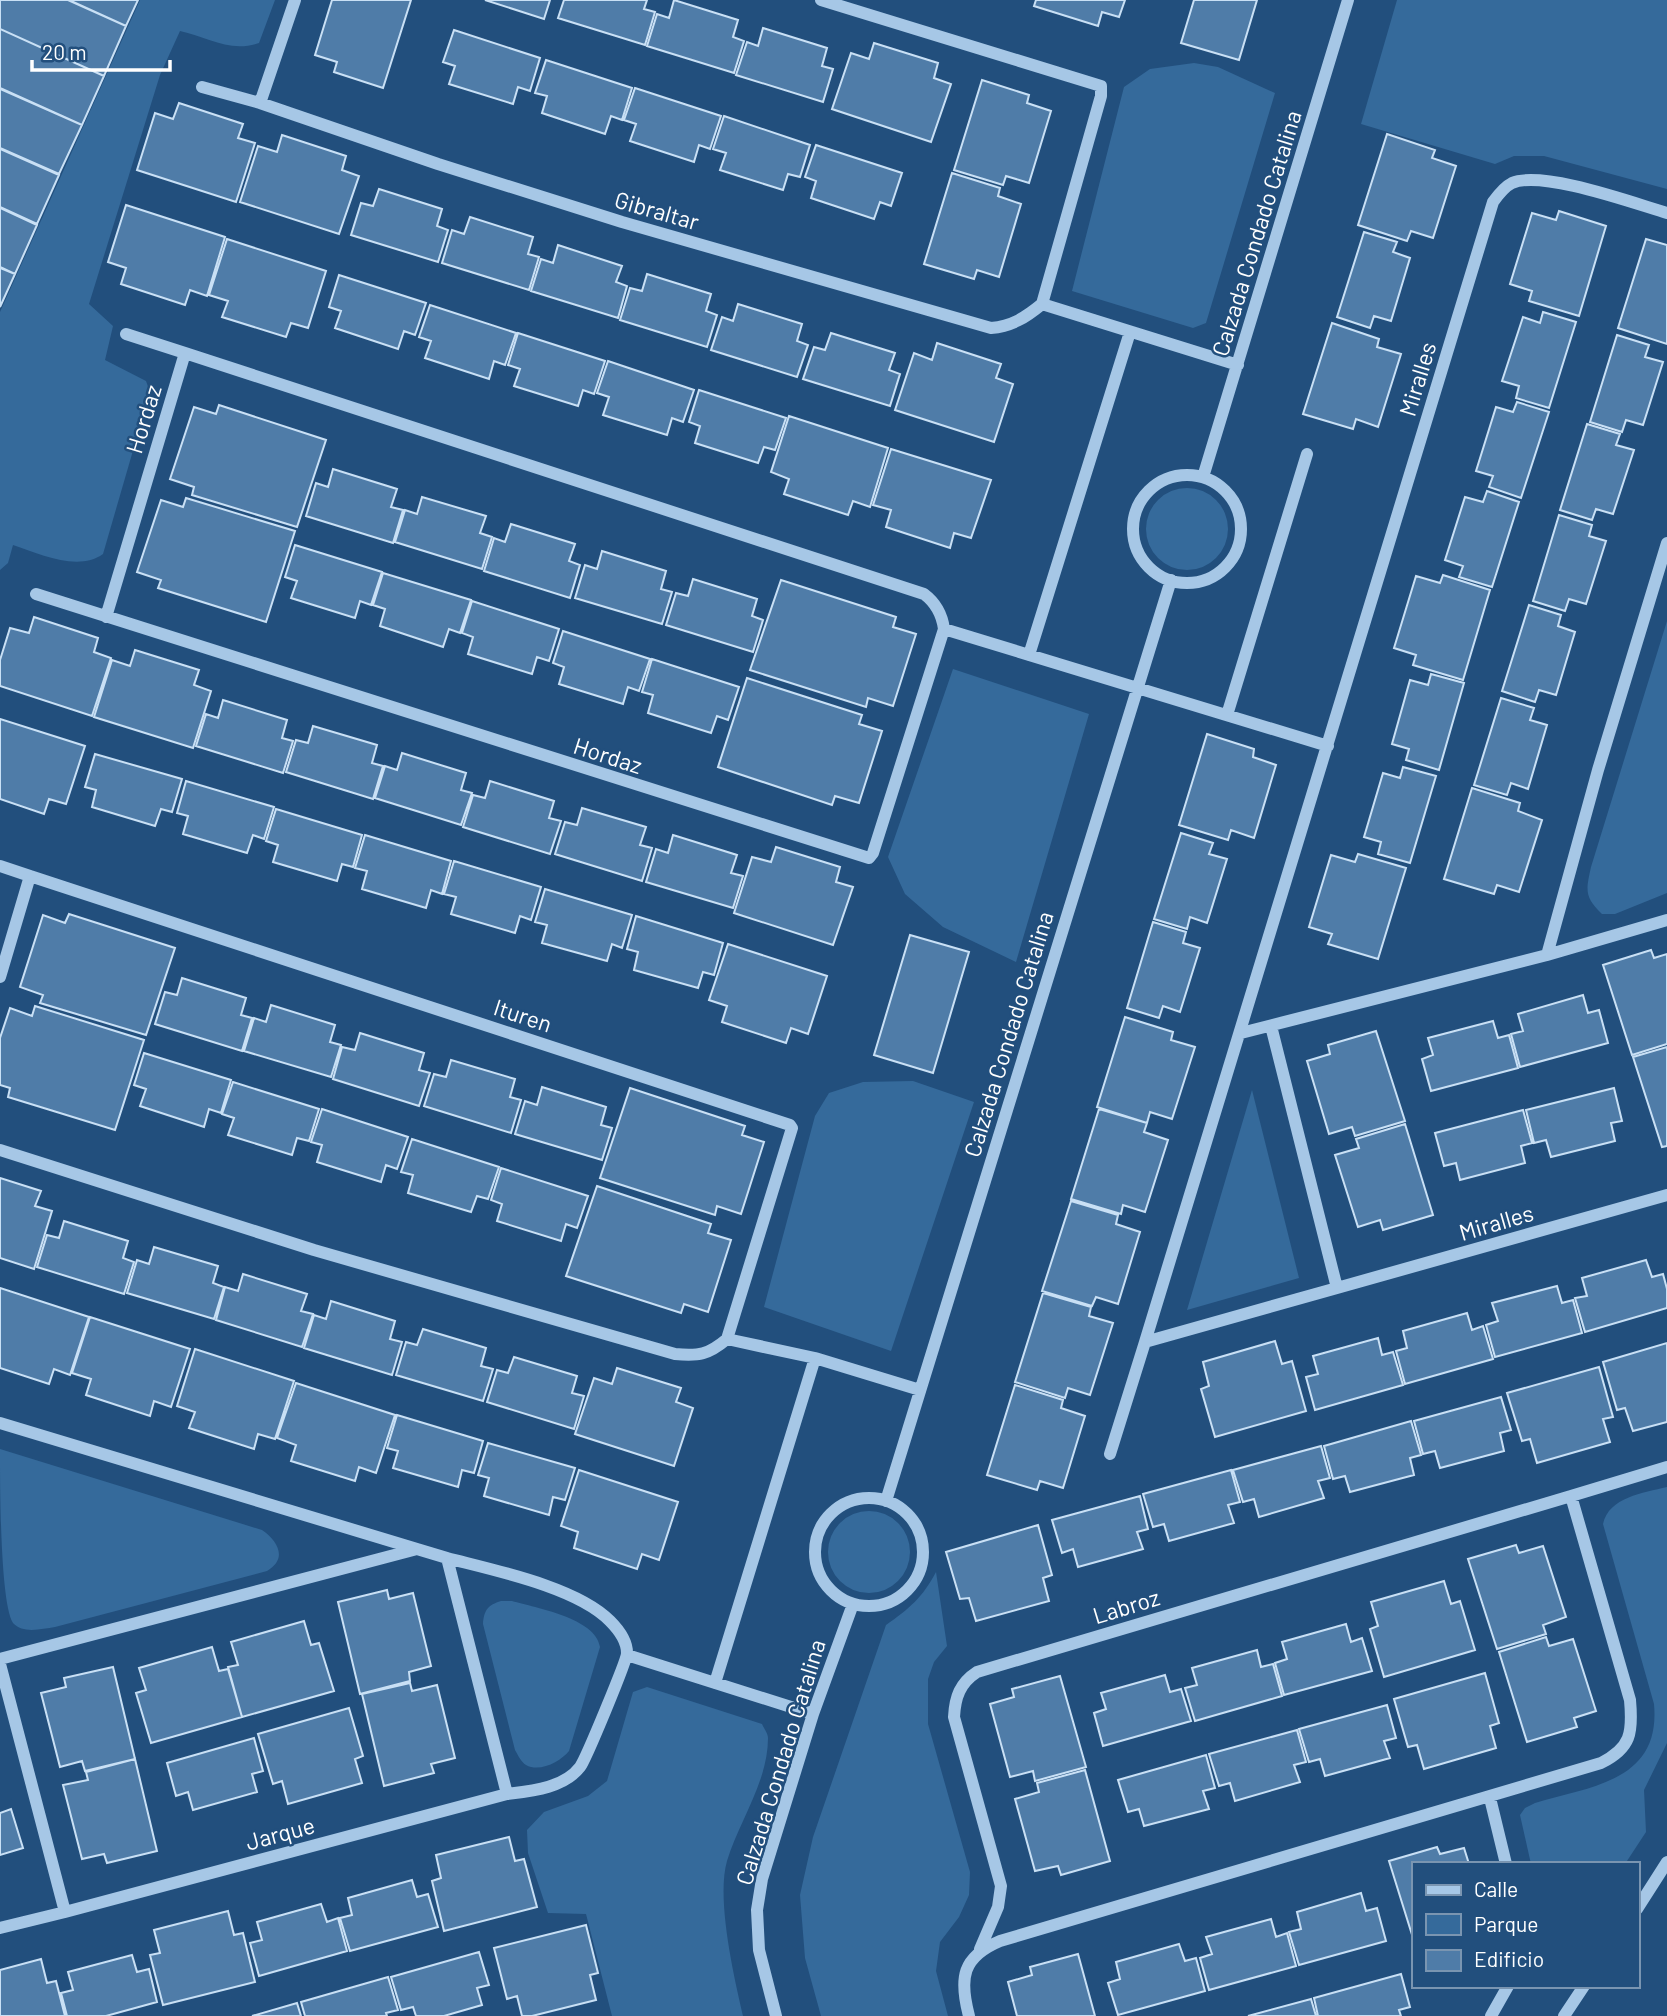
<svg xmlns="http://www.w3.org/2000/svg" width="1667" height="2016" viewBox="0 0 1667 2016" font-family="Barlow,sans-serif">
	<rect width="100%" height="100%" fill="#224f7d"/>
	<!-- green -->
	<path fill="#356a9b" d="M140 0H275L259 43C230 53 207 37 180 31L160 75 89 304 113 326 105 360 146 381 150 392 103 554C78 572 40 554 13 545L8 563 0 570V312Z
		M1397 0H1667V189L1544 156H1514L1495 164 1361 124Z
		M1194 63 1218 67 1275 93 1206 323 1193 328 1072 291 1124 87 1150 69Z
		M1146 529a41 41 0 1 1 82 0a41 41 0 1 1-82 0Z
		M1667 621V893L1615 914H1602C1584 897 1586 890 1591 867Z
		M953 669 1089 714 1016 962 943 927 905 894 888 857Z
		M913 1081 974 1102 891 1351 764 1307 815 1116 829 1093 863 1082Z
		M1252 1090 1299 1278 1187 1310Z
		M0 1449 262 1530C278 1541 288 1559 267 1571L55 1627C41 1629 23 1634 13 1623 0 1602 0 1483 0 1449Z
		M1667 1487V1743L1644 1790 1646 1832 1625 1864H1531L1520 1815 1525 1808 1535 1803C1592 1786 1661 1781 1654 1704L1603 1524C1609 1497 1643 1493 1667 1487Z
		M828 1552a41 41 0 1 1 82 0a41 41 0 1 1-82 0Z
		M936 1572 947 1646 934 1662 928 1679V1724L970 1872 969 1895 959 1917 940 1942 936 1971 948 2016H821L805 1958 800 1895 813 1837 886 1625C909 1609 923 1597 936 1572Z
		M501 1601H512C536 1608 596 1618 600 1647L569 1751C561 1761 540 1773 526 1765 521 1762 518 1755 515 1750L483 1624C484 1610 488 1605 501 1601Z
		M647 1687 762 1724C764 1729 768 1733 768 1738 768 1782 739 1821 727 1861 716 1899 734 1977 743 2016H612L586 1914 548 1913 528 1853 527 1830 544 1812 588 1796 607 1781 633 1692Z"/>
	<!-- building -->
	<path fill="#4f7ca8" stroke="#c9e0f5" stroke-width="2" d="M0 0H68L126 26 104 76 0 29Z
		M69 0H138L126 26Z
		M332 0H411L383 88 334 72 337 62 315 55Z
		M485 0H550L544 19Z
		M564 0H647L644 9 655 12 645 45 558 18Z
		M674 0 738 20 733 37 744 41 734 73 647 46 657 14 669 18Z
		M1036 0H1125L1119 17 1102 12 1098 26 1034 6Z
		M1194 0H1257L1239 60 1181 43Z
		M763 28 827 48 822 66 833 69 823 102 736 75 747 42 758 46Z
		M0 29 104 76 82 125 0 88Z
		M454 30 540 58 530 91 518 87 513 104 449 84 455 66 443 62Z
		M874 43 938 63 934 78 951 84 931 142 832 109 851 53 869 59Z
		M546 60 632 88 622 120 611 116 605 134 542 113 547 96 535 93Z
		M982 80 1029 95 1027 103 1051 111 1029 183 1006 176 1003 185 954 170Z
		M635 88 721 116 710 149 699 145 694 162 630 141 636 124 624 120Z
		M0 89 82 125 59 174 0 148Z
		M179 103 243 124 238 138 255 143 236 202 137 170 155 113 173 119Z
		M724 116 810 145 800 177 788 174 783 190 720 170 726 153 713 149Z
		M1387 134 1435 150 1432 158 1456 166 1433 238 1411 231 1407 241 1358 225Z
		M282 135 346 156 342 170 359 176 339 234 240 202 258 146 277 152Z
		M816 145 902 173 891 206 880 202 874 219 811 198 816 181 805 177Z
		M0 149 59 175 37 224 0 207Z
		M952 173 1000 188 998 196 1021 204 999 277 977 270 974 279 924 264Z
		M379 189 442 209 437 226 448 230 438 262 351 235 361 203 373 206Z
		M126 205 225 237 207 296 190 290 185 305 121 284 126 268 108 262Z
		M0 208 37 225 15 274 0 267Z
		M1559 211 1606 226 1579 316 1529 301 1532 291 1510 284 1532 213 1556 220Z
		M470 217 533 237 528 254 539 257 529 290 442 263 452 230 464 234Z
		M1364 232 1397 242 1393 252 1410 258 1391 321 1374 316 1370 328 1337 317Z
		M227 239 326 271 308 328 291 323 286 337 222 317 228 301 209 295Z
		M1646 239 1667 245V344L1618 328Z
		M558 245 622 266 616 282 627 286 618 318 531 291 541 259 553 263Z
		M0 268 15 274 0 307Z
		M647 274 711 294 706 311 717 315 707 347 620 320 630 288 642 291Z
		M339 275 426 303 415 335 404 331 398 349 335 328 341 311 329 307Z
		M738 304 802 324 797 341 808 345 797 377 711 350 722 317 733 321Z
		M430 305 516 333 505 365 494 361 489 379 425 358 431 341 419 337Z
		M1543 312 1576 322 1549 408 1516 398 1519 386 1502 381 1523 317 1540 323Z
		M1332 323 1379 339 1377 347 1401 354 1378 427 1356 419 1353 429 1303 414Z
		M518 333 605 361 594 394 583 390 578 406 514 386 520 369 508 365Z
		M831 333 895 353 889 370 900 374 890 406 803 379 814 347 825 350Z
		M1617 335 1649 345 1645 357 1663 362 1643 425 1626 420 1622 432 1590 422Z
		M937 343 1001 364 996 378 1013 384 994 442 895 410 914 353 932 360Z
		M608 361 694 390 683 422 672 418 667 435 603 415 609 397 597 393Z
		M699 390 786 418 775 450 764 447 758 463 695 443 700 426 689 422Z
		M1517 402 1549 412 1521 498 1489 487 1493 476 1476 471 1496 407 1513 412Z
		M219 405 326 440 297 527 192 495 194 487 170 479 194 407 216 414Z
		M789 416 888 448 870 507 853 501 848 515 784 494 789 479 771 472Z
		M1587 424 1620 434 1616 445 1634 450 1613 514 1596 509 1592 520 1560 510Z
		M891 449 991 480 971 538 954 533 950 548 886 527 891 510 873 505Z
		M333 469 397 489 391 507 403 510 393 543 306 516 316 483 328 487Z
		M1487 491 1519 502 1492 587 1459 577 1463 566 1445 560 1465 497 1483 502Z
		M422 497 486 516 480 533 492 537 482 569 395 542 405 510 417 514Z
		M186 498 295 531 266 622 158 588 161 580 137 572 161 500 183 507Z
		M1559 515 1592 525 1589 536 1606 541 1586 604 1569 599 1565 611 1533 601Z
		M511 524 575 544 569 561 580 565 570 598 484 571 494 538 505 542Z
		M295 545 382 572 371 605 360 601 355 618 291 598 297 581 285 577Z
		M602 551 666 571 661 589 672 592 662 624 575 598 585 565 597 569Z
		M383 573 471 600 460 633 449 629 443 647 380 626 385 609 373 605Z
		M1443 575 1490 590 1463 680 1413 665 1416 655 1394 648 1416 576 1440 583Z
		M693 579 757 599 752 616 763 620 753 652 666 625 676 593 688 596Z
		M781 580 896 617 893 627 916 634 893 706 868 698 866 707 750 670Z
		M472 601 559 629 549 661 537 657 532 674 468 654 473 637 462 633Z
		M1529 605 1561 615 1558 626 1575 632 1556 695 1539 690 1535 702 1502 691Z
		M34 617 98 638 94 652 111 658 92 716 0 686V660L10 628 29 633Z
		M563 631 650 659 639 691 628 687 623 704 559 684 564 667 553 663Z
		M135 650 199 670 194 685 211 691 193 748 94 717 112 660 130 666Z
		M652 659 739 687 728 720 717 716 711 733 648 713 653 695 642 692Z
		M1431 674 1464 683 1439 770 1406 760 1409 749 1392 744 1410 680 1428 685Z
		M747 678 862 715 859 724 882 731 859 803 835 796 832 805 718 767Z
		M1501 698 1534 708 1530 720 1547 725 1528 789 1511 783 1507 795 1474 785Z
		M223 700 287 720 282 738 293 741 283 773 196 746 206 714 218 718Z
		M0 719 85 746 66 804 49 799 44 814 0 799Z
		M313 726 377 745 372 763 383 766 373 799 286 772 296 740 308 743Z
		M1207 734 1254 749 1253 757 1276 765 1254 838 1231 830 1228 840 1179 825Z
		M402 753 466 773 461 790 472 793 461 825 375 798 385 766 397 770Z
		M95 754 182 779 172 812 161 809 155 826 92 807 96 790 85 787Z
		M1403 767 1436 776 1410 863 1378 854 1381 842 1364 837 1383 773 1400 778Z
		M186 781 274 807 264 839 253 835 247 853 183 834 188 816 177 813Z
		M490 781 554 801 549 818 561 821 550 854 463 827 473 795 485 798Z
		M1472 788 1520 803 1518 811 1542 820 1519 892 1497 885 1494 894 1444 879Z
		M582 808 646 827 640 845 652 848 642 881 555 854 565 822 577 825Z
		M276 809 362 835 353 867 342 864 337 881 273 862 278 845 266 841Z
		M1181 833 1213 843 1209 854 1227 859 1207 923 1190 917 1187 929 1154 919Z
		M365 835 451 861 442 894 431 890 426 908 362 889 367 871 355 868Z
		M673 835 737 855 731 873 743 876 733 908 646 882 656 849 668 853Z
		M776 847 840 867 836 882 853 887 833 945 734 913 752 857 771 862Z
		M1358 854 1406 868 1378 959 1328 944 1332 934 1309 927 1331 855 1355 862Z
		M454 861 541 887 531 920 520 916 515 933 451 914 456 897 444 894Z
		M545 889 632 915 622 948 612 944 607 961 542 943 547 925 535 922Z
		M69 914 175 948 146 1035 40 1003 43 995 20 987 43 915 65 923Z
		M636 916 723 943 714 975 703 972 698 988 634 970 638 952 627 949Z
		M1153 922 1186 932 1183 943 1200 948 1180 1012 1163 1006 1159 1018 1127 1008Z
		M910 935 969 952 933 1073 874 1055Z
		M728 944 827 976 808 1034 791 1028 786 1043 722 1022 727 1006 709 1000Z
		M1651 950 1654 958 1667 954V1044L1632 1055 1603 965Z
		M182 978 246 998 241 1015 252 1018 242 1051 155 1024 165 992 177 995Z
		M1583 995 1588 1013 1599 1010 1608 1043 1520 1067 1511 1034 1523 1031 1518 1014Z
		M271 1005 335 1025 330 1042 341 1045 331 1077 244 1051 254 1018 266 1022Z
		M35 1006 144 1040 115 1130 8 1097 10 1088 0 1085V1038L10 1008 32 1016Z
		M1125 1017 1173 1032 1171 1040 1195 1047 1172 1119 1150 1112 1147 1123 1097 1107Z
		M1493 1021 1498 1038 1509 1035 1518 1068 1431 1091 1422 1059 1433 1055 1428 1038Z
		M1376 1031 1405 1121 1355 1136 1352 1127 1329 1134 1307 1061 1330 1054 1328 1045Z
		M360 1033 424 1053 419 1070 430 1073 419 1106 333 1079 342 1047 355 1050Z
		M1667 1047V1146L1662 1147 1633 1057Z
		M144 1053 231 1080 221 1113 209 1109 204 1127 140 1106 146 1089 134 1085Z
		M451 1060 515 1079 510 1097 521 1100 511 1133 424 1106 434 1074 446 1077Z
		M233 1082 319 1109 309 1141 297 1138 292 1155 228 1135 234 1118 222 1114Z
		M542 1087 606 1107 601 1125 612 1128 602 1160 515 1134 525 1101 537 1105Z
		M630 1088 745 1126 742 1135 764 1142 741 1214 717 1206 715 1215 600 1178Z
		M1614 1088 1622 1121 1611 1123 1615 1141 1551 1157 1546 1140 1534 1143 1526 1110Z
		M322 1109 408 1137 397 1169 386 1165 381 1182 317 1162 322 1145 311 1142Z
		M1099 1109 1147 1123 1144 1132 1168 1140 1145 1212 1123 1205 1121 1214 1071 1199Z
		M1523 1110 1532 1143 1521 1146 1525 1163 1460 1180 1456 1163 1444 1166 1435 1133Z
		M1405 1124 1433 1215 1383 1230 1380 1220 1358 1227 1335 1155 1359 1148 1356 1139Z
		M412 1139 499 1167 488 1199 477 1196 471 1212 408 1193 413 1175 401 1172Z
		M501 1168 588 1196 577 1228 566 1224 561 1241 497 1221 502 1204 491 1200Z
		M0 1178 41 1191 35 1206 52 1211 34 1269 0 1258Z
		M597 1186 711 1224 708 1233 731 1240 708 1312 684 1304 681 1313 566 1276Z
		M1071 1201 1118 1215 1116 1224 1140 1232 1118 1304 1096 1297 1092 1306 1042 1291Z
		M64 1221 128 1241 123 1258 134 1262 124 1294 37 1267 47 1235 59 1238Z
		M154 1247 218 1266 213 1283 224 1287 214 1319 127 1293 137 1260 149 1264Z
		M1646 1260 1652 1277 1663 1274 1667 1289V1308L1585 1332 1575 1298 1587 1296 1582 1278Z
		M243 1274 307 1294 301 1311 313 1314 302 1347 216 1320 225 1287 238 1291Z
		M1557 1286 1562 1303 1573 1300 1582 1333 1495 1357 1486 1325 1498 1321 1492 1303Z
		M0 1288 89 1317 70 1375 54 1369 49 1384 0 1368Z
		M1043 1293 1091 1307 1089 1316 1113 1323 1090 1395 1068 1388 1065 1398 1015 1382Z
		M331 1301 395 1321 390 1339 402 1342 392 1375 304 1348 314 1315 326 1319Z
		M1467 1313 1472 1330 1483 1326 1493 1359 1405 1384 1396 1351 1407 1348 1403 1331Z
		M90 1317 190 1349 171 1407 154 1401 150 1416 86 1395 91 1379 72 1373Z
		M423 1329 486 1348 481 1366 493 1369 483 1401 396 1375 406 1342 417 1345Z
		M1378 1338 1382 1355 1393 1352 1403 1385 1315 1410 1306 1377 1318 1374 1313 1356Z
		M1275 1341 1282 1364 1292 1361 1306 1411 1215 1437 1201 1389 1209 1386 1203 1362Z
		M1667 1343V1422L1633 1431 1625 1408 1617 1410 1603 1362Z
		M195 1349 294 1381 275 1439 258 1434 254 1449 189 1428 195 1412 177 1406Z
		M514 1357 577 1376 572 1393 584 1396 574 1429 487 1402 497 1370 508 1373Z
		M1599 1367 1613 1417 1603 1419 1610 1442 1537 1463 1530 1439 1522 1441 1507 1393Z
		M617 1368 681 1388 676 1402 693 1408 674 1466 575 1434 594 1378 612 1384Z
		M296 1383 395 1415 376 1473 359 1467 355 1481 291 1461 296 1445 277 1438Z
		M1015 1385 1063 1400 1061 1408 1085 1416 1063 1488 1040 1481 1037 1490 987 1475Z
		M1501 1397 1511 1430 1500 1433 1504 1451 1440 1468 1435 1451 1423 1454 1414 1421Z
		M397 1415 483 1441 474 1473 462 1470 458 1487 393 1468 398 1451 387 1448Z
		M1411 1421 1421 1455 1410 1458 1414 1475 1350 1492 1345 1476 1333 1479 1324 1446Z
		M488 1443 575 1468 565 1500 553 1497 549 1515 484 1496 489 1478 478 1475Z
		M1321 1446 1330 1478 1318 1481 1324 1498 1259 1517 1254 1499 1243 1502 1233 1470Z
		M579 1470 678 1502 659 1560 642 1554 637 1569 574 1548 578 1532 561 1526Z
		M1231 1470 1240 1502 1228 1505 1234 1523 1169 1541 1164 1524 1153 1527 1143 1494Z
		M1140 1496 1148 1529 1137 1532 1143 1549 1078 1567 1073 1549 1062 1553 1052 1520Z
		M1038 1525 1052 1575 1043 1578 1049 1601 976 1621 969 1598 960 1599 946 1552Z
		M1516 1545 1519 1553 1543 1546 1566 1617 1543 1625 1546 1634 1497 1649 1468 1559Z
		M1444 1581 1451 1604 1460 1601 1475 1650 1384 1677 1370 1629 1378 1626 1371 1602Z
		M387 1590 389 1599 413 1593 431 1666 409 1672 410 1681 360 1694 338 1602Z
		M304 1621 311 1645 319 1643 334 1691 242 1717 228 1667 238 1665 231 1642Z
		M1346 1624 1351 1642 1362 1638 1372 1671 1284 1695 1275 1663 1287 1659 1282 1642Z
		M1546 1637 1549 1646 1573 1639 1596 1711 1574 1718 1577 1727 1527 1742 1499 1652Z
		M212 1647 219 1671 228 1669 242 1717 151 1743 136 1693 146 1690 139 1668Z
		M1257 1650 1261 1667 1273 1664 1282 1696 1195 1721 1185 1688 1197 1685 1192 1668Z
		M113 1667 135 1759 85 1771 82 1761 60 1767 41 1693 66 1687 64 1678Z
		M1485 1673 1499 1723 1490 1726 1496 1748 1424 1769 1417 1745 1408 1747 1394 1699Z
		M1165 1675 1170 1692 1181 1689 1191 1721 1103 1746 1094 1713 1106 1709 1101 1693Z
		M1060 1676 1086 1767 1035 1781 1033 1771 1010 1777 990 1704 1014 1697 1012 1689Z
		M410 1683 412 1691 437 1685 455 1758 431 1764 434 1773 384 1786 362 1694Z
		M1387 1705 1396 1738 1384 1741 1390 1758 1325 1776 1320 1759 1309 1762 1299 1729Z
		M349 1708 363 1756 355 1759 362 1783 288 1804 282 1781 273 1784 258 1734Z
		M1297 1730 1306 1762 1294 1765 1300 1782 1235 1801 1230 1783 1219 1786 1209 1754Z
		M254 1738 263 1771 252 1774 257 1792 193 1810 188 1792 176 1796 167 1763Z
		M1206 1755 1215 1788 1203 1791 1209 1809 1144 1826 1139 1809 1128 1812 1118 1780Z
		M135 1759 157 1851 107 1863 104 1854 82 1859 63 1785 88 1780 86 1772Z
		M1085 1770 1110 1861 1061 1875 1058 1866 1035 1871 1015 1799 1039 1792 1037 1783Z
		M11 1809 23 1848 0 1855V1813Z
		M509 1837 515 1861 524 1859 537 1907 444 1931 432 1881 441 1878 436 1855Z
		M1437 1847 1440 1854 1464 1848 1469 1864H1413V1938L1389 1861Z
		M412 1880 417 1897 428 1894 438 1927 350 1951 340 1918 352 1915 348 1898Z
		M1361 1893 1366 1911 1377 1908 1386 1941 1299 1965 1289 1932 1301 1929 1297 1912Z
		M321 1904 327 1922 338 1918 347 1951 259 1976 250 1943 262 1940 257 1922Z
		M228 1911 234 1935 243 1933 255 1982 163 2005 150 1955 160 1953 154 1930Z
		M1271 1919 1276 1937 1287 1933 1296 1966 1209 1990 1200 1958 1212 1954 1206 1937Z
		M586 1925 598 1973 590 1975 596 2000 532 2016H522L517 1996 507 1999 494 1948Z
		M1179 1944 1185 1961 1196 1958 1205 1991 1118 2015 1108 1983 1120 1979 1116 1962Z
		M479 1952 489 1985 477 1988 482 2005 444 2016H416L413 2007 401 2010 391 1977Z
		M1078 1954 1095 2016H1017L1008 1982 1032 1975 1030 1967Z
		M132 1955 137 1972 149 1969 157 2002 106 2016H67L61 1993 73 1990 68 1972Z
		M41 1959 47 1983 56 1981 65 2016H0V1970Z
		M1401 1974 1410 2007 1399 2010 1401 2016H1318L1314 1998Z
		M388 1977 398 2010 386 2013 387 2016H305L301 2002Z
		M1311 1999 1316 2016H1248Z
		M297 2003 301 2016H252Z"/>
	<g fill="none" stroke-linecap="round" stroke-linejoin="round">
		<!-- minor -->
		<path stroke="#a6c7e6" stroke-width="12" d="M202 87 260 103 438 164 622 222 991 328C1012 326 1025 318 1042 304L1101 96V86L821 0
			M260 103 295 0
			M1042 304 1238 365
			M126 334 185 353
			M1133 529a54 54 0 1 1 108 0a54 54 0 1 1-108 0Z
			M1203 477 1348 0
			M36 594 869 858 873 853 944 629C942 614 936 603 924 594L185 353 106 617
			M944 629 1328 746
			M1029 655 1130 332
			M1227 715 1307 454
			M0 866 30 876
			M1547 955 1667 920
			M0 977 30 876 790 1125 792 1128 727 1339C708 1355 699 1356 675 1354L314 1250 0 1150
			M1271 1026 1337 1288 1145 1342 1493 202C1498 195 1504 187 1512 183 1542 170 1633 203 1667 213
			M1241 1033 1547 955 1598 770 1667 543
			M1337 1288 1667 1195
			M727 1339 815 1358 920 1390
			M0 1423 417 1549
			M1110 1454 1145 1342
			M1571 1496 1667 1467
			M815 1552a54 54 0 1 1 108 0a54 54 0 1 1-108 0Z
			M886 1501 1171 580
			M447 1558C493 1570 577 1587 610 1621 618 1629 627 1641 627 1653 627 1660 586 1759 580 1767 564 1788 531 1791 507 1794Z
			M627 1655 813 1714
			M0 1659 417 1549 447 1558
			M0 1664 65 1912 507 1794
			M715 1683 815 1358
			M1490 1798 1506 1864
			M1637 1909 1667 1862
			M0 1928 65 1912
			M776 2016 759 1950 757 1910 762 1879 813 1714 853 1604
			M969 2016C959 1978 962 1957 1000 1941L1601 1763C1631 1748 1633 1733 1630 1700L1571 1496 977 1672C960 1683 955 1697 954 1717L1001 1886 998 1907 980 1949
			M1491 2016 1508 1986
			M1564 2016 1584 1986"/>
	</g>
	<g text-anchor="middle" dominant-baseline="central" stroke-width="5" stroke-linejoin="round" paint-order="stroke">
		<!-- street labels -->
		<g font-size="23" fill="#fff" stroke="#224f7d">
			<text transform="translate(657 210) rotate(16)">Gibraltar</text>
			<text transform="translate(1256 233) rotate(-73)">Calzada Condado Catalina</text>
			<text transform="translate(1417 379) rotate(-73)">Miralles</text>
			<text transform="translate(143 419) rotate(-73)">Hordaz</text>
			<text transform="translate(608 755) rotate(18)">Hordaz</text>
			<text transform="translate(523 1015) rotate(18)">Ituren</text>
			<text transform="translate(1008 1034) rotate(-73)">Calzada Condado Catalina</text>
			<text transform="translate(1496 1222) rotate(-16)">Miralles</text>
			<text transform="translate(1126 1606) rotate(-17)">Labroz</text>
			<text transform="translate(780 1762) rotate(-73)">Calzada Condado Catalina</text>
			<text transform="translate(280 1833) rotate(-15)">Jarque</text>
		</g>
	</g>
	<!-- legend -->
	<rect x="1412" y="1862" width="228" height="126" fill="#224f7d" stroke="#7a95b1" stroke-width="2"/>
	<rect x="1426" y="1885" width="35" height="10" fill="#a6c7e6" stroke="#7a95b1" stroke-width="2"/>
	<text x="1474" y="1897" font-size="21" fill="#ffffff">Calle</text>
	<rect x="1426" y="1914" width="35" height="21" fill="#356a9b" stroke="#7a95b1" stroke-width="2"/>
	<text x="1474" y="1932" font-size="21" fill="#ffffff">Parque</text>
	<rect x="1426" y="1950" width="35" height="21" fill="#4f7ca8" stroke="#7a95b1" stroke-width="2"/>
	<text x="1474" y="1967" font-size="21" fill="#ffffff">Edificio</text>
	<!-- scale -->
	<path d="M32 60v10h138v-10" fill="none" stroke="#ffffff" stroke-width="3.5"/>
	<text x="42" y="60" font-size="21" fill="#ffffff" stroke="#224f7d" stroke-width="5" paint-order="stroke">20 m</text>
</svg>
